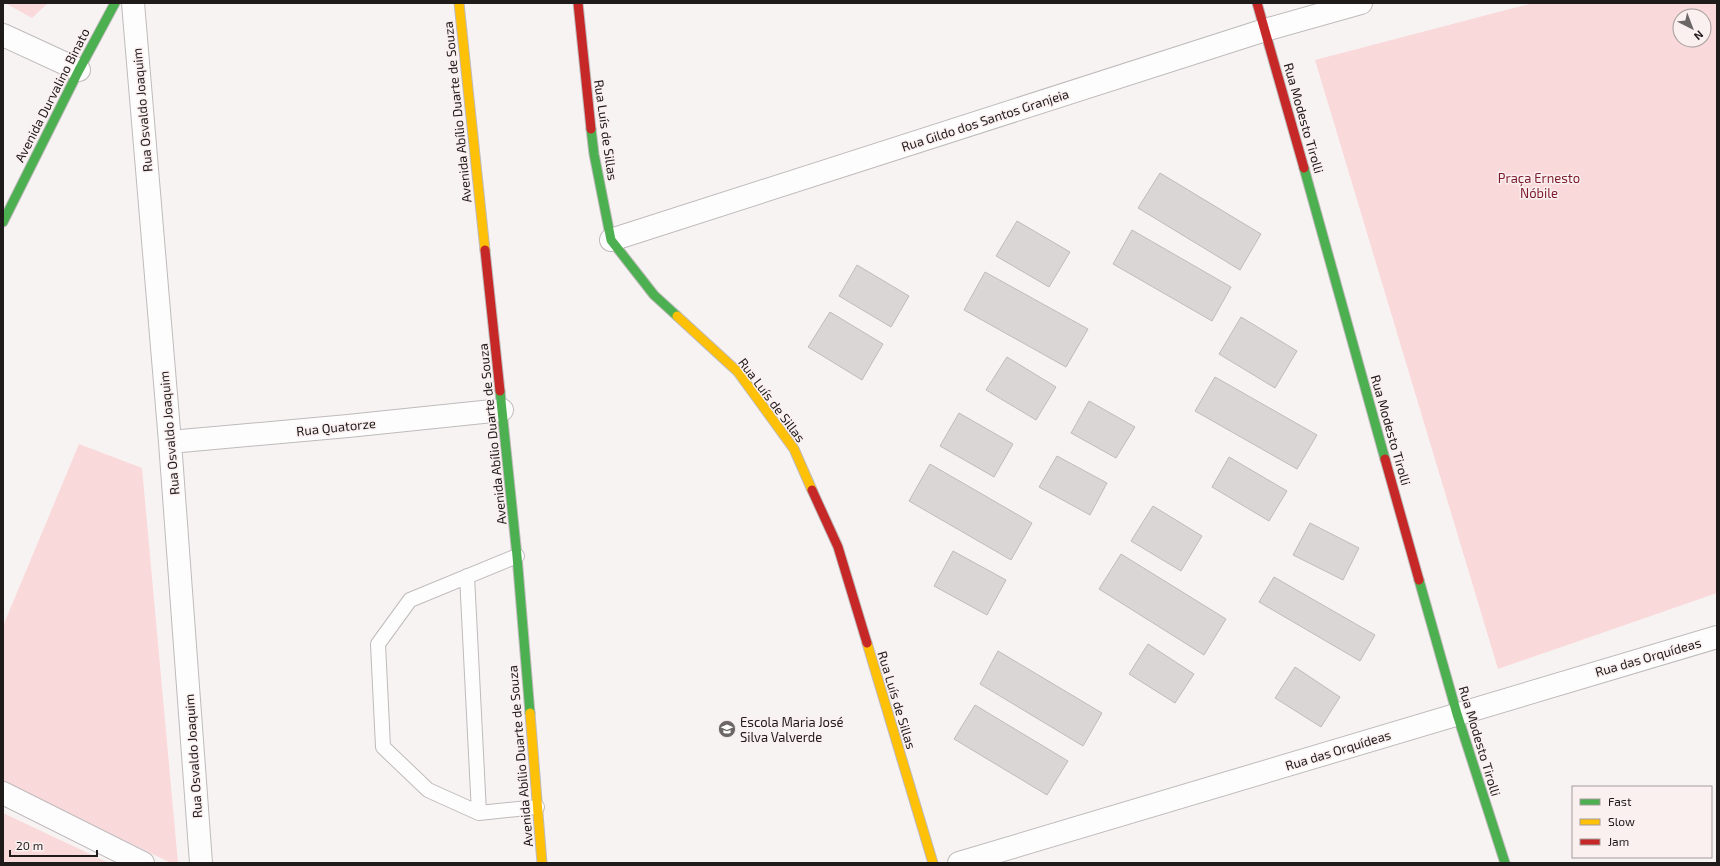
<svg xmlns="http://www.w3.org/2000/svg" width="1720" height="866" viewBox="0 0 1720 866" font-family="'Exo 2',sans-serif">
	<rect width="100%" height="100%" fill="#f8f3f3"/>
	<!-- green -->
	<path fill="#fad9da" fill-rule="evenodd" d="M5 3H48L32 18Z
		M1533 3H1717V593L1498 669 1315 60ZM1680 16H1704V40H1680Z
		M79 444 142 468 178 863H171L3 781V626Z
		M3 813 109 863H3Z"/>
	<!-- building -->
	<path fill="#dad6d6" stroke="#bfbbbb" d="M1160 173 1261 234 1240 270 1138 208Z
		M1017 221 1070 252 1049 287 996 256Z
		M1132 230 1231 287 1212 321 1113 264Z
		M857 265 909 296 891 327 839 296Z
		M985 272 1088 329 1066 367 964 310Z
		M830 312 883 344 862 380 808 347Z
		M1241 317 1297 351 1275 388 1219 354Z
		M1007 357 1056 387 1036 420 986 390Z
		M1215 377 1317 435 1297 469 1195 411Z
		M1089 401 1135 427 1116 458 1071 433Z
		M959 413 1013 444 994 477 940 446Z
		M1057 456 1107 483 1090 515 1039 487Z
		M1229 457 1287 491 1269 521 1212 487Z
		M930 464 1032 523 1011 560 909 501Z
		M1153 506 1202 536 1181 571 1131 541Z
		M1310 523 1359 548 1343 580 1293 555Z
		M953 551 1006 580 987 615 934 586Z
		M1121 554 1226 619 1204 655 1099 589Z
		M1274 577 1375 635 1360 661 1259 602Z
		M1148 644 1194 674 1175 703 1129 674Z
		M998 651 1102 713 1083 746 980 684Z
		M1295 667 1340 697 1321 727 1275 698Z
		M975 705 1068 761 1047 795 954 739Z"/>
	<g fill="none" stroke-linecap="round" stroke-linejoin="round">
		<defs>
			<path id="lane" d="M517 556 410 600 378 644 383 747 428 790 479 813 537 807
				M467 576 479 813"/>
			<path id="street" d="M133 3 170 442 201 863
				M3 35 79 70
				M611 240 1265 30 1361 3
				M170 442 348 426 502 410
				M3 793 143 863
				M959 863 1717 637"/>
			<path id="fast" d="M591 129 594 154 611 240 654 295 677 316
				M1304 168 1385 459
				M3 222 79 70 115 3
				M500 391 517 556 530 713
				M1419 580 1457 714 1505 863"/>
			<path id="slow" d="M459 3 485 250
				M677 316 738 372 794 449 812 490
				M867 643 933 863
				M530 713 542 863"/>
			<path id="jam" d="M578 3 591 129
				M1257 3 1304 168
				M485 250 500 391
				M1385 459 1419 580
				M812 490 838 547 867 643"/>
		</defs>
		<!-- lane casing -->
		<use href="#lane" stroke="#bfbabb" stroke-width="16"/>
		<!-- street casing -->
		<use href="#street" stroke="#bfbabb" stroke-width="24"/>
		<!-- fast casing -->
		<use href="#fast" stroke="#bfbabb" stroke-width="11"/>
		<!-- slow casing -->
		<use href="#slow" stroke="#bfbabb" stroke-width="11"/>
		<!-- jam casing -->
		<use href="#jam" stroke="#bfbabb" stroke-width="11"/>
		<!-- lane -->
		<use href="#lane" stroke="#fefdfd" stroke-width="14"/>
		<!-- street -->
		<use href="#street" stroke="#fefdfd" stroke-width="22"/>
		<!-- fast -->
		<use href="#fast" stroke="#4caf50" stroke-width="9"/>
		<!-- slow -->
		<use href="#slow" stroke="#ffc107" stroke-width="9"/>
		<!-- jam -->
		<use href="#jam" stroke="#c62828" stroke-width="9"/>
	</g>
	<!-- icons -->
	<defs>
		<symbol id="school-disc" viewBox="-11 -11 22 22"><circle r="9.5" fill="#6b6767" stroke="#fbf0f0"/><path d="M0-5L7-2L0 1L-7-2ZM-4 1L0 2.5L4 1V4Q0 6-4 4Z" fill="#fff"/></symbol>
	</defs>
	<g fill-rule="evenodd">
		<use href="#school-disc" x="717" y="719" width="20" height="20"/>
	</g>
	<g text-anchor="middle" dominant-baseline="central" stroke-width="3" stroke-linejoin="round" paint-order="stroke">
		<!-- street labels -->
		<g font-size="13" fill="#1f1b1b" stroke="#fbf0f0">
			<text transform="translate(52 95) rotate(-63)">Avenida Durvalino Binato</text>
			<text transform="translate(142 110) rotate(-95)">Rua Osvaldo Joaquim</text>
			<text transform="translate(457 112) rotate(-96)">Avenida Abílio Duarte de Souza</text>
			<text transform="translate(1304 118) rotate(74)">Rua Modesto Tirolli</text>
			<text transform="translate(985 120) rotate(-18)">Rua Gildo dos Santos Granjeia</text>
			<text transform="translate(606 130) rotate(82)">Rua Luís de Sillas</text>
			<text transform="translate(772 400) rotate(53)">Rua Luís de Sillas</text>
			<text transform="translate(336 427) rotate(-6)">Rua Quatorze</text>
			<text transform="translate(1391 430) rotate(74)">Rua Modesto Tirolli</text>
			<text transform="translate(169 433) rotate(-95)">Rua Osvaldo Joaquim</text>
			<text transform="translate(492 434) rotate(-96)">Avenida Abílio Duarte de Souza</text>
			<text transform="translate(1648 657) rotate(-16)">Rua das Orquídeas</text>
			<text transform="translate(897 700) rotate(73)">Rua Luís de Sillas</text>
			<text transform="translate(1480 741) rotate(73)">Rua Modesto Tirolli</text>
			<text transform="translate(1338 750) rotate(-17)">Rua das Orquídeas</text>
			<text transform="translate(193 756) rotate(-94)">Rua Osvaldo Joaquim</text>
			<text transform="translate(520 756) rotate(-95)">Avenida Abílio Duarte de Souza</text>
		</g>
		<!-- park labels -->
		<g font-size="13" fill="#7d1a2c" stroke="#fbf0f0">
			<text x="1539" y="178">Praça Ernesto<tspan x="1539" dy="15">Nóbile</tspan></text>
		</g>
		<!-- poi labels -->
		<g font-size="13" fill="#1f1b1b" stroke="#fbf0f0" text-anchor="start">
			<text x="740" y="722">Escola Maria José<tspan x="740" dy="15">Silva Valverde</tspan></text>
		</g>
	</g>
	<!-- border -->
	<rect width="1720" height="866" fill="none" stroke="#1f1b1b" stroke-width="8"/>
	<!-- legend -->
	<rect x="1572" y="786" width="140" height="72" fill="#fbf0f0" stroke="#a39b9b"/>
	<rect x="1580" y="799" width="20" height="6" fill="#4caf50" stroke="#a39b9b"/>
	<text x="1608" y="806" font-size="12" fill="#1f1b1b">Fast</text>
	<rect x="1580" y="819" width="20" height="6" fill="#ffc107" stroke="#a39b9b"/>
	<text x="1608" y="826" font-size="12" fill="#1f1b1b">Slow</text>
	<rect x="1580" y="839" width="20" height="6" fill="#c62828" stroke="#a39b9b"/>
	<text x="1608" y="846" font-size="12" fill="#1f1b1b">Jam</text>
	<!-- north arrow -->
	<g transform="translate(1692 28) rotate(138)"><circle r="19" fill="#fbf0f0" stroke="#a39b9b"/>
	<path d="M0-3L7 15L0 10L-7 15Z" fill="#6b6767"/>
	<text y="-6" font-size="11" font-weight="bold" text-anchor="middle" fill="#1f1b1b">N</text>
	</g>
	<!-- scale -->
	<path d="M10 850v6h87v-6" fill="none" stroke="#1f1b1b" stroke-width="2"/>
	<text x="16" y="850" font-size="12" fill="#1f1b1b" stroke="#fbf0f0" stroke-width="3" paint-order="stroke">20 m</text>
</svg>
